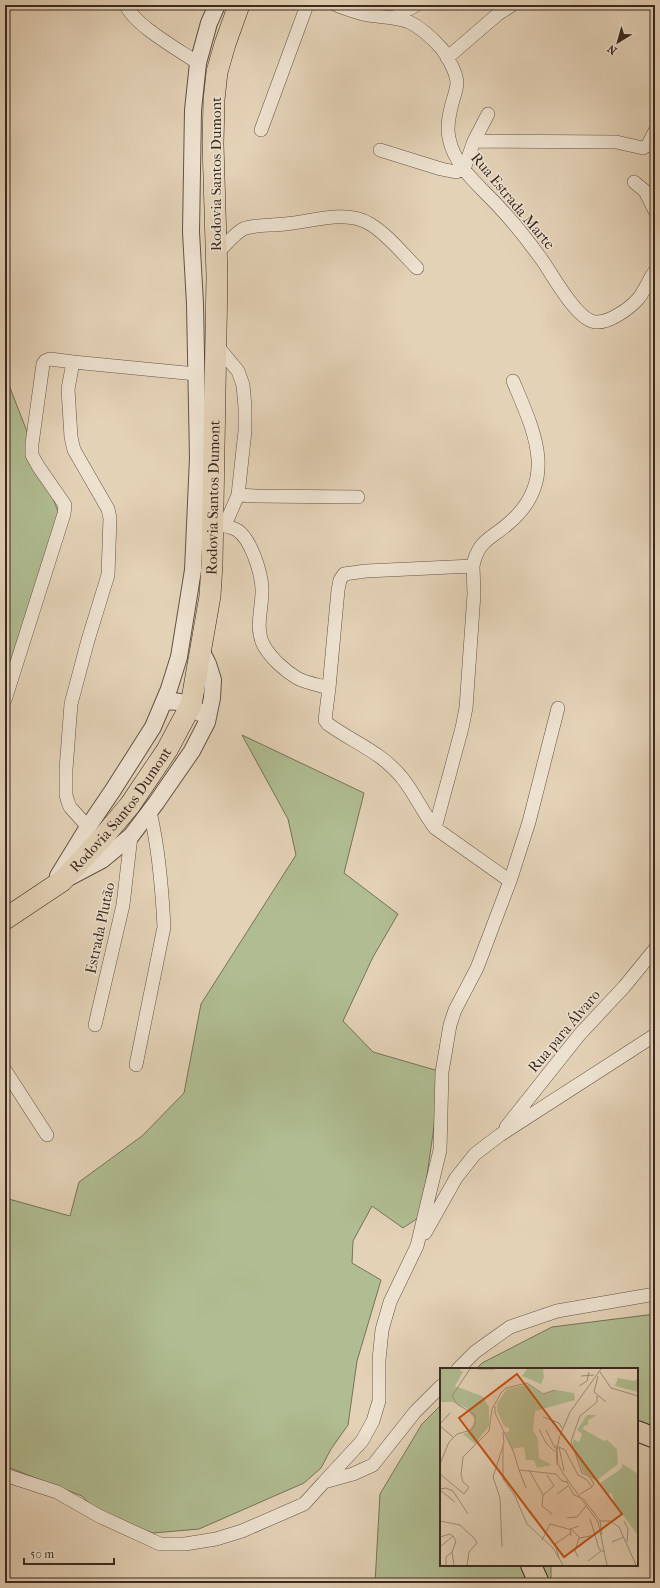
<svg xmlns="http://www.w3.org/2000/svg" width="660" height="1588" viewBox="0 0 660 1588" font-family="'IM FELL French Canon',serif">
	<rect width="100%" height="100%" fill="#e4d2b7"/>
	<filter id="stains"><feTurbulence type="fractalNoise" baseFrequency=".005" numOctaves="4"/><feColorMatrix values="0 0 0 0 .2 0 0 0 0 .09 0 0 0 0 .02 0 0 0 .5 -.17"/></filter>
	<radialGradient id="worn" r=".72"><stop offset=".6" stop-color="#630" stop-opacity="0"/><stop offset="1" stop-color="#630" stop-opacity=".3"/></radialGradient>
	<!-- green -->
	<path fill="#b0bd92" stroke="#75735a" d="M5 380H7L59 514 5 697Z
		M242 735 364 793 344 873 398 914 373 957 343 1021 373 1052 442 1072 421 1216 403 1228 372 1206 353 1241 352 1263 381 1280 357 1361 348 1425 331 1449 321 1468 304 1483 199 1529 153 1533 99 1514 82 1496 5 1466V1198L70 1216 79 1182 142 1136 184 1093 201 1004 296 855 288 819Z
		M655 1314V1427H637V1369H476L482 1363 552 1327Z
		M441 1405V1565H551V1583H375L380 1494 422 1424Z"/>
	<g fill="none" stroke-linecap="round" stroke-linejoin="round">
		<defs>
			<path id="minor" d="M126 5C134 25 179 50 198 63
				M336 5C347 9 357 13 368 15 381 17 397 17 409 22 422 28 433 39 442 49 448 57 456 72 457 82 457 88 455 94 453 100 450 111 446 126 449 138 455 168 481 187 500 208 515 224 529 242 542 260 553 275 577 321 596 322 609 323 629 309 638 299 645 291 648 280 655 271
				M393 18 416 5
				M447 58 498 14 512 5
				M261 130 307 5
				M474 141 616 142 643 148 648 145 655 131
				M380 150 441 169 456 172 464 169 474 141 488 114
				M634 182 645 191 655 211
				M216 254C223 248 235 233 243 229 255 224 272 226 285 224 312 222 345 209 370 224 387 234 403 254 417 268
				M218 342V347L238 371 243 385 245 407V431L238 495 225 525
				M238 495 256 496 358 497
				M213 524C222 525 229 526 237 530 251 539 261 572 262 588 263 607 254 628 264 646 271 658 285 671 297 678 306 683 319 685 329 688L325 720 328 724C354 743 382 752 403 779 415 794 423 813 435 828L510 881 529 822 558 708
				M329 688 338 590 340 580 344 574 366 571 473 566C478 540 491 539 509 523 559 480 534 431 513 381
				M5 700 64 514 65 505 38 466 32 455V444L43 364 45 361 50 359 73 362
				M88 827 70 807 68 802 66 795V769L71 704 88 640 108 575 110 518 108 509 74 450 71 437 68 389 73 362 196 374
				M435 828 462 728 466 708 474 594 473 566
				M95 1025 123 905 131 836
				M136 1065 164 927C162 888 159 849 150 812
				M5 1070 47 1135
				M506 1127 580 1034 624 987 655 949
				M425 1233 456 1178 475 1154 500 1135 655 1035
				M458 1369 475 1352 510 1327 557 1311 655 1294
				M5 1475 57 1492 99 1516 160 1544H185L216 1539 242 1531 304 1504 324 1482 353 1474 373 1465 415 1412 441 1386
				M324 1482 362 1441 373 1421 379 1401V1360L382 1330 390 1302 417 1246 440 1150 442 1072 450 1025 455 1010 477 968 510 881"/>
			<path id="tertiary" d="M164 702C178 700 190 702 200 713
				M58 876 88 827 113 790 153 727 169 689 179 657 193 570 198 458 195 304 191 232 193 110 198 63 209 23 217 5
				M70 877 102 860 131 836 156 803 192 751 207 722 212 698 213 680 208 664 201 650"/>
			<path id="primary" d="M637 1431 655 1438
				M531 1565 539 1583"/>
			<g id="trunk">
				<path id="s1" d="M5 919 62 881 103 837 130 805 167 750 191 705 210 596 212 564 217 276 213 144 214 100 217 72 225 44 239 5"/>
			</g>
		</defs>
		<!-- minor casing -->
		<use href="#minor" stroke="#645346" stroke-width="14"/>
		<!-- tertiary casing -->
		<use href="#tertiary" stroke="#645346" stroke-width="18"/>
		<!-- primary casing -->
		<use href="#primary" stroke="#3a2921" stroke-width="22"/>
		<!-- trunk casing -->
		<use href="#trunk" stroke="#3a2921" stroke-width="22"/>
		<!-- minor -->
		<use href="#minor" stroke="#ede2d0" stroke-width="13"/>
		<!-- tertiary -->
		<use href="#tertiary" stroke="#ede2d0" stroke-width="16"/>
		<!-- primary -->
		<use href="#primary" stroke="#e4d2b7" stroke-width="20"/>
		<!-- trunk -->
		<use href="#trunk" stroke="#e4d2b7" stroke-width="21"/>
	</g>
	<g text-anchor="middle" dominant-baseline="central" stroke-width="3" stroke-linejoin="round" paint-order="stroke">
		<!-- street labels -->
		<g font-size="15" fill="#3a2921" stroke="#ede2d0">
			<text transform="translate(216 174) rotate(-90)">Rodovia Santos Dumont</text>
			<text transform="translate(513 201) rotate(50)">Rua Estrada Marte</text>
			<text stroke="none"><textPath href="#s1" startOffset="497">Rodovia Santos Dumont</textPath></text>
			<text stroke="none"><textPath href="#s1" startOffset="161">Rodovia Santos Dumont</textPath></text>
			<text transform="translate(100 928) rotate(-78)">Estrada Plutão</text>
			<text transform="translate(564 1031) rotate(-50)">Rua para Álvaro</text>
		</g>
	</g>
	<!-- overview -->
	<g transform="translate(440 1368)">
		<rect width="198" height="198" fill="#e4d2b7"/>
		<path d="M0 1H19L23 4 15 18 42 28 49 39V58L35 76 23 66 29 64 35 52 27 40 12 34H0ZM87 1H103L104 9 101 16 82 8ZM178 10 194 13 198 10V24L175 18ZM88 16 102 26 116 22 134 25 135 32 95 43 93 62 98 71 99 90 112 97 97 100 94 92H86L84 79 72 81 65 64H69V60L64 58 57 43V35L67 21ZM147 47H157L148 52V57L144 58 143 61 164 73 167 72 177 81 178 96 156 113 143 104 133 77V71L139 74 142 66 137 62ZM183 96 198 106V168L174 134 172 125 168 127 160 115 181 101Z" fill="#b0bd92"/>
		<path fill="none" stroke="#a08e7b" stroke-width="1" d="M38 1H55M161 1 130 44 119 70 117 83 118 96 124 107 158 154 167 197M160 4 171 20 198 28M141 8 154 7M158 8 154 24 166 34M139 18 147 13 149 4M55 38V45L74 85 79 102M103 49 119 55 122 60M0 56 10 45M0 58 13 69M99 61 106 75 115 84M106 62 115 80M116 77 117 97M63 79V111L75 128 87 156 113 180 123 197M119 79 124 103M119 79 125 82 138 107 147 112 152 119 140 126M0 96 9 74 17 66 31 62 35 57V47L17 36 12 28 30 1M89 102 103 127M0 106 24 126 29 119 23 114 21 107 23 89 49 63 52 41 61 25 66 20 87 15 103 26 115 22M107 107 114 118 103 127 102 138 112 146M127 114 133 126 140 130M152 119 154 116 149 108 142 105 131 73 140 48 157 34V28M86 120 79 102 116 106 122 113 128 114M0 121 6 120 13 123 28 146M0 122 15 134M117 126 128 118M143 130 160 153 162 167M127 150 137 149 146 138M150 151 155 167M0 153 20 157 35 171 37 175 29 184 27 197M160 153H170L179 159 196 197M184 153 188 161 187 174M13 168 16 173 12 184 14 197M131 168 130 161 139 158M0 169 10 166 13 168M102 172 110 156 132 162 140 170 155 167 159 181 164 184M172 174 184 169M0 179 13 168M62 179 60 130 53 109 64 75 63 64M138 189 135 183 139 170M119 190 115 176 131 165M148 193 161 183M6 197V189L12 184"/>
		<path fill="#c54f10" fill-opacity="0.15" stroke="#c54f10" stroke-width="2" d="M77 6 182 146 124 189 19 50Z"/>
		<rect width="198" height="198" fill="none" stroke="#3a2921" stroke-width="2"/>
	</g>
	<!-- margin -->
	<rect width="660" height="1588" fill="none" stroke="#e4d2b7" stroke-width="20"/>
	<rect x="6" y="6" width="648" height="1576" fill="none" stroke="#3a2921" stroke-width="2"/>
	<rect x="10" y="10" width="640" height="1568" fill="none" stroke="#3a2921"/>
	<!-- north arrow -->
	<g transform="translate(618 42) rotate(217)" stroke="#ede2d0" stroke-width="3" paint-order="stroke">
	<path d="M0-3L7 15L0 10L-7 15Z" fill="#3a2921"/>
	<text y="-6" font-size="11" font-weight="bold" text-anchor="middle" fill="#3a2921">N</text>
	</g>
	<!-- scale -->
	<path d="M24 1558v6h90v-6" fill="none" stroke="#3a2921" stroke-width="2"/>
	<text x="30" y="1558" font-size="12" fill="#3a2921" stroke="#ede2d0" stroke-width="3" paint-order="stroke">50 m</text>
	<rect width="100%" height="100%" filter="url(#stains)"/>
	<rect width="100%" height="100%" fill="url(#worn)"/>
</svg>
